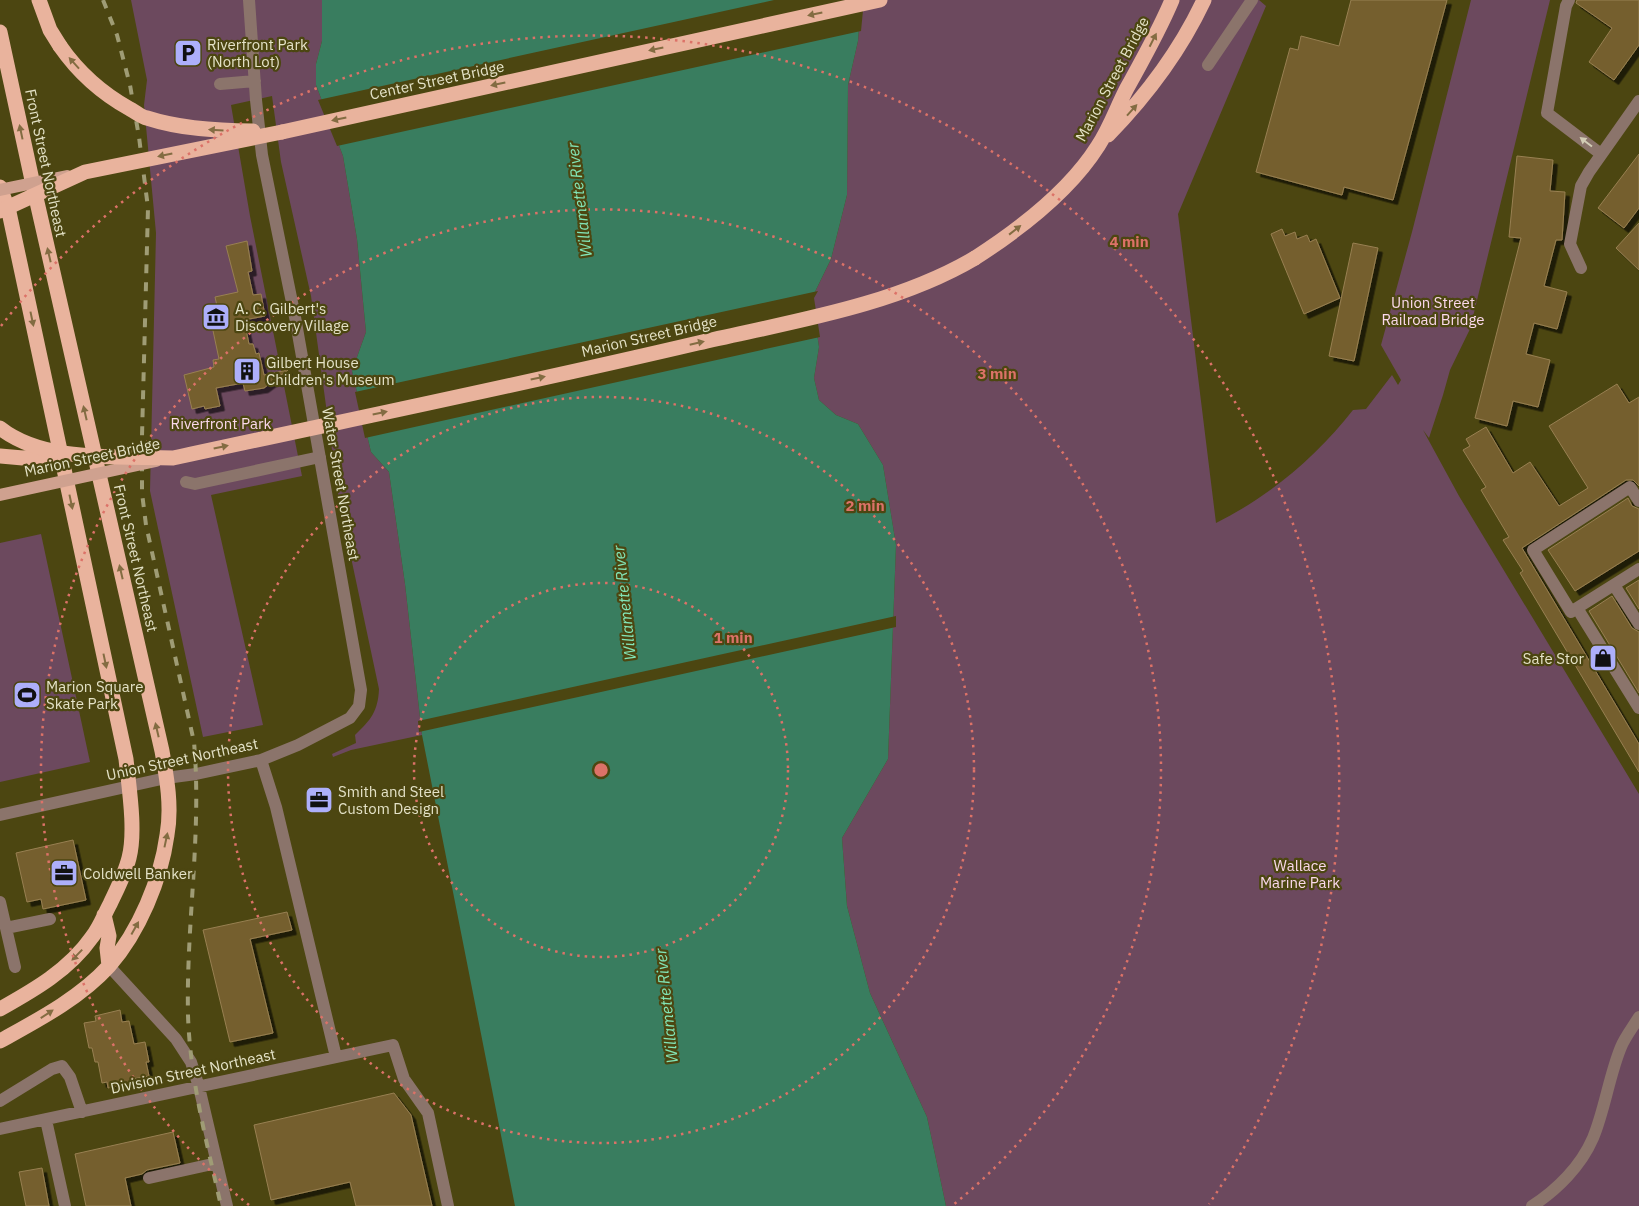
<svg xmlns="http://www.w3.org/2000/svg" width="1639" height="1206" viewBox="0 0 1639 1206" font-family="'IBM Plex Sans',sans-serif">
	<defs>
		<filter id="shadow"><feDropShadow dx="4.5" dy="4.5" stdDeviation="0" flood-color="#0009"/></filter>
	</defs>
	<rect width="100%" height="100%" fill="#4c4611"/>
	<!-- green -->
	<path fill="#6c495e" d="M131 0H322V41L316 64V85L343 156 357 239 366 332 352 371 371 452 389 472 405 584 422 735 351 750 333 757 332 754 356 743 355 735C371 720 378 711 379 689L339 501 311 296 281 162 272 96 231 105 250 216 302 476 211 495 263 725 203 737 150 491 156 233 144 105 147 80Z
		M861 0H1259L1266 6 1178 214 1216 523C1270 496 1316 457 1353 410L1366 409 1392 375 1398 385 1401 380 1381 345 1412 232 1471 0H1550L1470 329 1450 370 1443 395 1429 438 1423 430 1459 496 1639 794V1206H946L927 1117 870 993 847 906 842 838 888 759 896 545 883 465 858 424 836 415 819 400 814 378 819 347 812 298 831 259 847 195 848 85 858 41Z
		M41 534 90 762 0 782V543Z"/>
	<!-- water -->
	<path fill="#397d5f" d="M322 0H861L858 41 848 85 847 195 831 259 812 298 819 347 814 378 819 400 836 415 858 424 883 465 896 545 888 759 842 838 847 906 870 993 927 1117 946 1206H515L422 735 405 584 389 472 371 452 352 371 366 332 357 239 343 156 316 85V64L322 41Z"/>
	<!-- pier -->
	<path fill="#4c4611" d="M774 0H864L861 31 337 146 318 100Z
		M818 291 814 298 820 337 365 438 355 392Z
		M896 616V627L419 732 418 721Z"/>
	<!-- building -->
	<path fill="#755e2f" stroke="#988051" filter="url(#shadow)" d="M1351 0H1447L1393 200 1344 187 1342 195 1256 172 1290 48 1298 50 1301 36 1339 46Z
		M1577 0H1639V45L1614 80 1589 62 1612 28 1576 3Z
		M1639 154V208L1624 228 1598 208Z
		M1517 156 1553 160 1550 191 1565 192 1562 240H1556L1544 286 1567 292 1557 329 1534 323 1526 354 1550 360 1538 407 1513 401 1507 426 1475 418 1521 238 1509 237Z
		M1639 223V270L1616 248Z
		M1282 229 1285 236 1295 232 1297 239 1307 235 1310 242 1316 239 1340 298 1304 314 1271 234Z
		M247 241 252 271 248 272 253 295 261 294 265 316 244 320 249 344H253L256 354 259 353 264 375 288 370 264 388 245 391 243 383 216 388 220 406 205 409 204 406 192 409 184 375 214 367 213 360 219 359 208 307 217 306 215 297 238 292 226 246Z
		M1353 243 1378 248 1354 361 1329 356Z
		M1617 384 1629 403 1639 397V486L1633 480H1626L1522 548 1639 744V772L1520 573 1523 571 1503 540 1509 537 1481 490 1486 487 1463 450 1470 446 1466 439 1486 427 1513 473 1530 462 1559 506 1588 488 1549 426Z
		M1628 498 1632 506 1639 509V551L1575 591 1548 550Z
		M1639 580V609L1626 588Z
		M1612 596 1632 628 1639 632V693L1589 611Z
		M73 840 86 900 43 909 41 899 27 902 16 853Z
		M287 912 292 930 250 939 273 1033 230 1042 203 930Z
		M120 1010 122 1022 129 1021 134 1044 145 1042 149 1062H146L149 1076 133 1079 134 1082 108 1088 107 1082 102 1083 98 1062H95L92 1048H89L84 1023 96 1021 95 1016Z
		M394 1093 411 1115 432 1206H356L350 1182 271 1200 254 1125Z
		M173 1132 180 1163 147 1170 142 1174 125 1178 131 1206H86L75 1154Z
		M42 1168 49 1206H26L19 1172Z"/>
	<g fill="none" stroke-linecap="round" stroke-linejoin="round">
		<!-- minor -->
		<path stroke="#8b746b" stroke-width="12" d="M1569 0 1566 6 1547 113 1601 154
			M1208 65 1252 0
			M220 84 255 81
			M1581 268 1570 244 1581 186 1589 172 1639 101
			M186 482 195 484 320 457
			M1639 569 1577 608 1639 708
			M1614 585 1639 624
			M1577 608 1571 612 1533 550 1630 487 1639 501
			M261 760 276 807 336 1057
			M0 815 166 778 196 774 261 760 298 745 350 718 359 706 361 690 295 317 262 155 256 100 249 0
			M0 902 15 967
			M6 928 50 919
			M109 966 176 1039 191 1062 199 1087 227 1206
			M0 1101 52 1069 62 1066 70 1077 82 1112
			M46 1120 65 1206
			M0 1129 393 1045 404 1079 428 1113 448 1206
			M149 1178 217 1163
			M1532 1206C1557 1190 1581 1166 1593 1138 1605 1109 1609 1076 1621 1047 1625 1037 1633 1027 1639 1017"/>
		<!-- highway -->
		<path stroke="#e9b39d" stroke-width="15" d="M39 0 50 30 60 46
			M0 32 32 180 162 751C167 779 172 807 167 835 161 879 139 932 109 966 80 998 38 1020 0 1041
			M282 132 880 0
			M1108 135C1147 95 1180 51 1204 0
			M0 187 9 212 126 759C129 788 136 831 129 858 125 874 117 889 110 904 104 915 100 927 92 937 69 970 34 990 0 1009
			M975 258C1020 229 1069 192 1098 146 1110 128 1117 107 1127 88 1143 59 1159 31 1172 0
			M0 456 23 458 61 454
			M104 915 109 936 107 948 109 966"/>
		<!-- rail -->
		<path stroke="#9f9c75" stroke-width="4" stroke-dasharray="9 9" stroke-linecap="butt" d="M103 0 117 35 130 85 139 137 148 208 142 436V493L146 525 194 742C202 833 186 924 188 1015 190 1080 207 1143 221 1206"/>
		<!-- major-bridge -->
		<path stroke="#cfa18f" stroke-width="12" d="M0 190 67 176
			M0 495 156 461"/>
		<!-- highway-bridge -->
		<path stroke="#e9b39d" stroke-width="15" d="M60 46C78 72 103 94 130 109 136 112 141 117 147 118 181 129 217 131 253 131
			M0 211 85 172 282 132
			M0 428C44 463 119 456 173 458 348 420 524 384 698 343 789 322 894 306 975 258"/>
	</g>
	<!-- one-way arrows -->
	<defs><path id="oneway-solid" d="M-6-.8H1V-3.2L6.5 0L1 3.2V.8H-6Z" transform="scale(1.25)"/></defs>
	<g fill="#836c42">
		<use href="#oneway-solid" transform="translate(815 14) rotate(168)"/>
		<use href="#oneway-solid" transform="translate(1153 40) rotate(-63)"/>
		<use href="#oneway-solid" transform="translate(656 49) rotate(168)"/>
		<use href="#oneway-solid" transform="translate(74 63) rotate(-132)"/>
		<use href="#oneway-solid" transform="translate(498 84) rotate(168)"/>
		<use href="#oneway-solid" transform="translate(1132 110) rotate(-48)"/>
		<use href="#oneway-solid" transform="translate(339 119) rotate(168)"/>
		<use href="#oneway-solid" transform="translate(216 130) rotate(-176)"/>
		<use href="#oneway-solid" transform="translate(21 132) rotate(-102)"/>
		<use href="#oneway-solid" transform="translate(165 155) rotate(168)"/>
		<use href="#oneway-solid" transform="translate(1015 230) rotate(-38)"/>
		<use href="#oneway-solid" transform="translate(49 255) rotate(-103)"/>
		<use href="#oneway-solid" transform="translate(32 319) rotate(78)"/>
		<use href="#oneway-solid" transform="translate(697 343) rotate(-13)"/>
		<use href="#oneway-solid" transform="translate(538 378) rotate(-12)"/>
		<use href="#oneway-solid" transform="translate(85 413) rotate(-103)"/>
		<use href="#oneway-solid" transform="translate(380 413) rotate(-12)"/>
		<use href="#oneway-solid" transform="translate(221 447) rotate(-12)"/>
		<use href="#oneway-solid" transform="translate(71 502) rotate(78)"/>
		<use href="#oneway-solid" transform="translate(121 572) rotate(-103)"/>
		<use href="#oneway-solid" transform="translate(105 661) rotate(78)"/>
		<use href="#oneway-solid" transform="translate(157 730) rotate(-103)"/>
		<use href="#oneway-solid" transform="translate(166 840) rotate(-78)"/>
		<use href="#oneway-solid" transform="translate(135 928) rotate(-61)"/>
		<use href="#oneway-solid" transform="translate(77 955) rotate(134)"/>
		<use href="#oneway-solid" transform="translate(47 1014) rotate(-33)"/>
	</g>
	<use fill="#d2ccb5" href="#oneway-solid" transform="translate(1586 142) rotate(-143)"/>
	<!-- distance rings -->
	<g fill="none" stroke="#dc7268" stroke-width="2.5" stroke-dasharray="2.5 5">
		<circle cx="601" cy="770" r="187"/>
		<circle cx="601" cy="770" r="373"/>
		<path d="M249 1205A560 560 0 1 1 953 1205"/>
		<path d="M1 326A747 747 0 0 1 1209 1204"/>
	</g>
	<!-- icons -->
	<defs>
		<symbol id="parking-square" viewBox="-11 -11 22 22"><rect x="-9" y="-9" width="18" height="18" rx="4" fill="#adaffb" stroke="#4c4611"/><path d="M-3.5-5.5H1a3.5 3.5 0 0 1 0 7H-1V5.5H-3.5ZM-1-3.4V-.6H.8a1.4 1.4 0 0 0 0-2.8Z" fill="#111"/></symbol>
		<symbol id="museum-square" viewBox="-11 -11 22 22"><rect x="-9" y="-9" width="18" height="18" rx="4" fill="#adaffb" stroke="#4c4611"/><path d="M0-6L6-3V-2H-6V-3ZM-5-1h2V3h-2ZM-1-1h2V3h-2ZM3-1h2V3H3ZM-6 4H6V6H-6Z" fill="#111"/></symbol>
		<symbol id="building-square" viewBox="-11 -11 22 22"><rect x="-9" y="-9" width="18" height="18" rx="4" fill="#adaffb" stroke="#4c4611"/><path d="M-4-6H4V6H1V3H-1V6H-4ZM-2.5-4.3h1.7v1.8h-1.7ZM.8-4.3h1.7v1.8H.8ZM-2.5-1h1.7V.8h-1.7ZM.8-1h1.7V.8H.8Z" fill="#111"/></symbol>
		<symbol id="shop-square" viewBox="-11 -11 22 22"><rect x="-9" y="-9" width="18" height="18" rx="4" fill="#adaffb" stroke="#4c4611"/><path d="M-5-2.5h2.3a2.7 3.5 0 0 1 5.4 0H5L5.5 6h-11ZM-1.5-2.5h3a1.5 2.3 0 0 0-3 0Z" fill="#111"/></symbol>
		<symbol id="stadium-square" viewBox="-11 -11 22 22"><rect x="-9" y="-9" width="18" height="18" rx="4" fill="#adaffb" stroke="#4c4611"/><path d="M0-5a6.5 5 0 1 0 0 10a6.5 5 0 1 0 0-10ZM-3.5-1.8h7v3.6h-7Z" fill="#111"/></symbol>
		<symbol id="office-square" viewBox="-11 -11 22 22"><rect x="-9" y="-9" width="18" height="18" rx="4" fill="#adaffb" stroke="#4c4611"/><path d="M-6-3h4V-5.5h4V-3h4V5H-6ZM-1-4.5V-3h2v-1.5ZM-6 0V1H6V0Z" fill="#111"/></symbol>
	</defs>
	<g fill-rule="evenodd">
		<use href="#parking-square" x="172" y="37" width="32" height="32"/>
		<use href="#museum-square" x="200" y="301" width="32" height="32"/>
		<use href="#building-square" x="231" y="355" width="32" height="32"/>
		<use href="#shop-square" x="1587" y="642" width="32" height="32"/>
		<use href="#stadium-square" x="11" y="679" width="32" height="32"/>
		<use href="#office-square" x="303" y="784" width="32" height="32"/>
		<use href="#office-square" x="48" y="857" width="32" height="32"/>
	</g>
	<g text-anchor="middle" dominant-baseline="central" stroke-width="4.5" stroke-linejoin="round" paint-order="stroke">
		<!-- poi labels -->
		<g font-size="15" fill="#e4e2c7" stroke="#4c4611" text-anchor="start">
			<text x="207" y="44">Riverfront Park<tspan x="207" dy="17">(North Lot)</tspan></text>
			<text x="235" y="308">A. C. Gilbert's<tspan x="235" dy="17">Discovery Village</tspan></text>
			<text x="266" y="362">Gilbert House<tspan x="266" dy="17">Children's Museum</tspan></text>
			<text x="1584" y="658" text-anchor="end">Safe Stor</text>
			<text x="46" y="686">Marion Square<tspan x="46" dy="17">Skate Park</tspan></text>
			<text x="338" y="791">Smith and Steel<tspan x="338" dy="17">Custom Design</tspan></text>
			<text x="83" y="873">Coldwell Banker</text>
		</g>
		<!-- street labels -->
		<g font-size="15" fill="#e4e2c7" stroke="#4c4611">
			<text transform="translate(1112 79) rotate(-62)">Marion Street Bridge</text>
			<text transform="translate(437 80) rotate(-12)">Center Street Bridge</text>
			<text transform="translate(46 163) rotate(78)">Front Street Northeast</text>
			<text transform="translate(649 336) rotate(-13)">Marion Street Bridge</text>
			<text transform="translate(92 457) rotate(-12)">Marion Street Bridge</text>
			<text transform="translate(341 484) rotate(80)">Water Street Northeast</text>
			<text transform="translate(136 558) rotate(77)">Front Street Northeast</text>
			<text transform="translate(182 759) rotate(-12)">Union Street Northeast</text>
			<text transform="translate(193 1071) rotate(-12)">Division Street Northeast</text>
		</g>
		<!-- park labels -->
		<g font-size="15" fill="#fad8eb" stroke="#4c4611">
			<text x="1433" y="302">Union Street<tspan x="1433" dy="17">Railroad Bridge</tspan></text>
			<text x="221" y="423">Riverfront Park</text>
			<text x="1300" y="865">Wallace<tspan x="1300" dy="17">Marine Park</tspan></text>
		</g>
		<!-- water labels -->
		<g font-size="16" font-style="italic" fill="#82e5b7" stroke="#4c4611">
			<text transform="translate(579 200) rotate(-97)">Willamette River</text>
			<text transform="translate(624 603) rotate(-96)">Willamette River</text>
			<text transform="translate(666 1006) rotate(-96)">Willamette River</text>
		</g>
	</g>
	<circle cx="601" cy="770" r="8" fill="#dc7268" stroke="#4c4611" stroke-width="2.5"/>
	<g font-size="15" text-anchor="middle" font-weight="bold" fill="#dc7268" stroke="#4c4611" stroke-width="4.5" stroke-linejoin="round" paint-order="stroke">
		<text x="1129" y="247">4 min</text>
		<text x="997" y="379">3 min</text>
		<text x="865" y="511">2 min</text>
		<text x="733" y="643">1 min</text>
	</g>
</svg>
